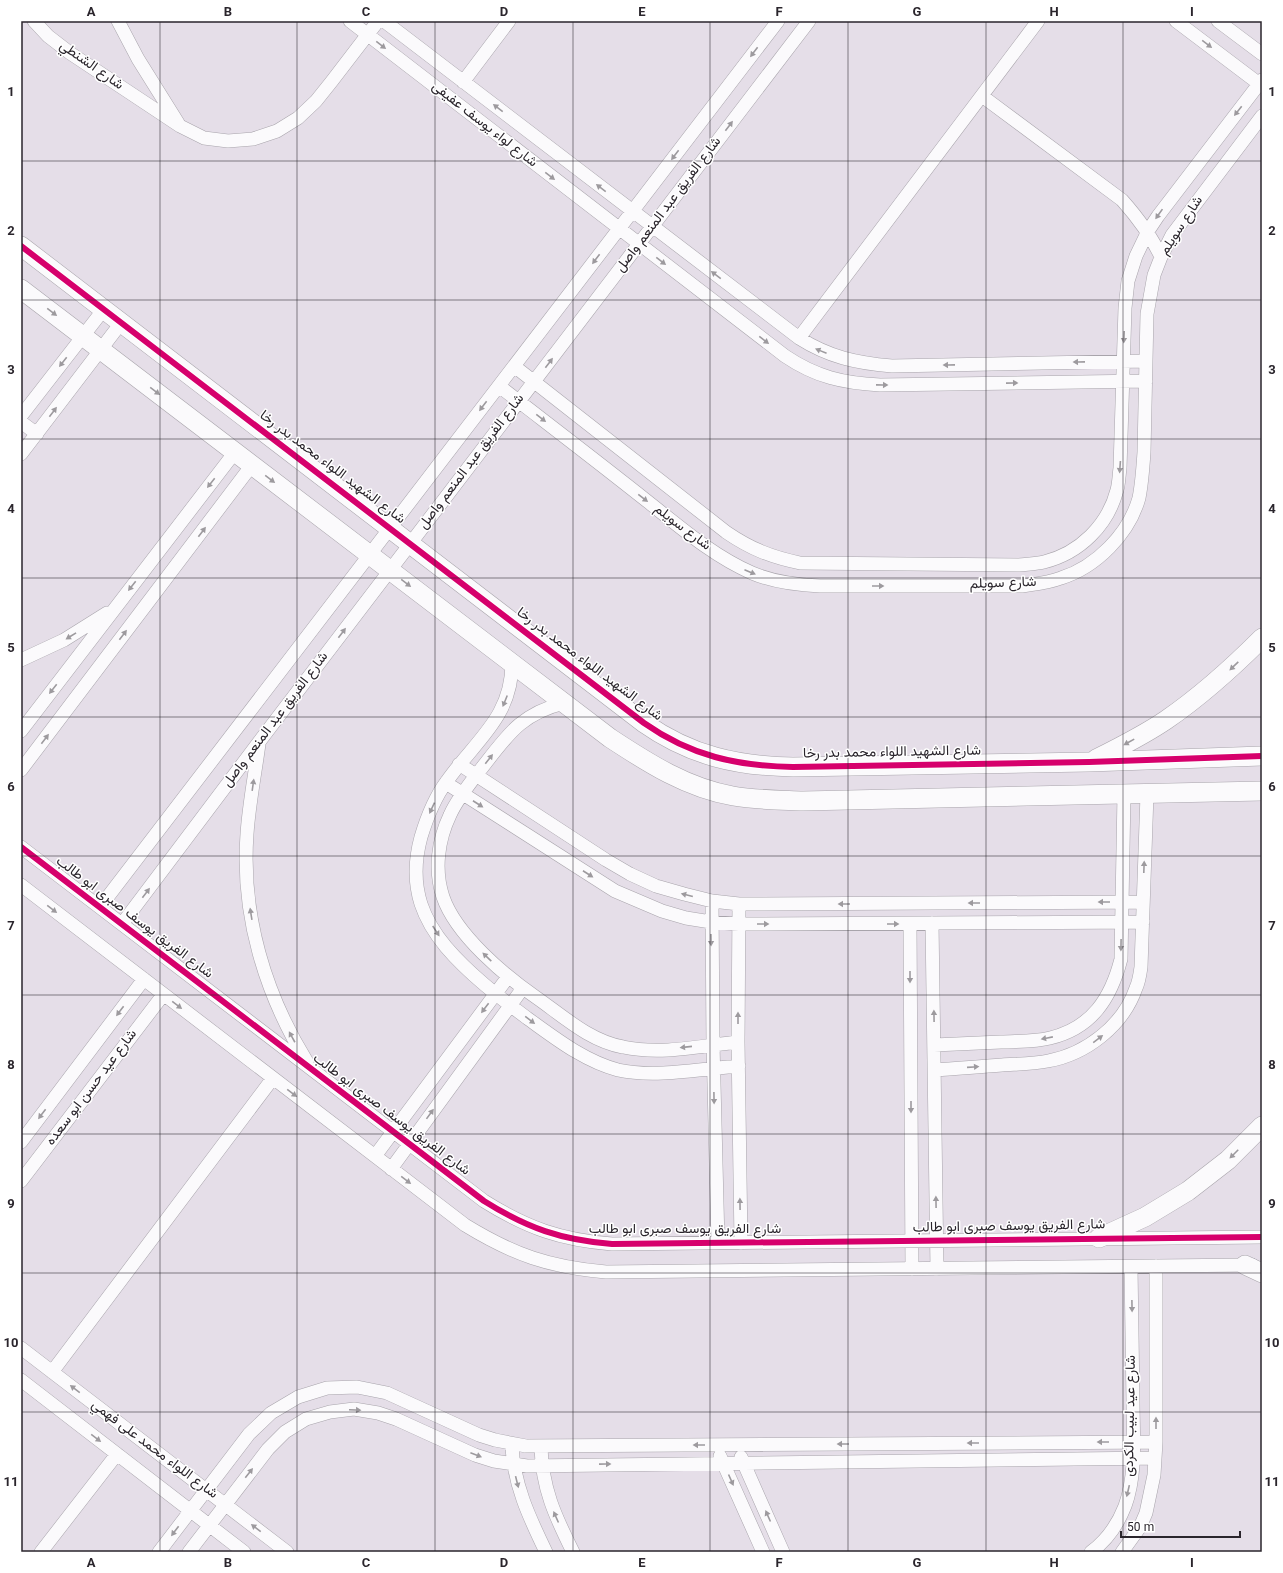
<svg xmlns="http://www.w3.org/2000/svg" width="1283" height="1573" viewBox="0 0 1283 1573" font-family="Georgia,Vazirmatn,serif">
	<rect width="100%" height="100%" fill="#e5dee8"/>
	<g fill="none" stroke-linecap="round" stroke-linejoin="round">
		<defs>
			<path id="street" d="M34 21 48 36 70 53 180 126 204 138 228 141 253 139 277 131 298 118 316 101 332 81 378 21
				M118 21 138 59 178 123
				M350 21 785 356C816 377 843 383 880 385L1146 381
				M384 21 799 338C829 357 856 363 892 366L1146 361
				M1176 21 1262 86
				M1218 21 1262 54
				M463 82 509 21
				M982 96 1122 200C1138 218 1151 235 1161 257
				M799 338 1038 21
				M514 366 726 532C751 549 771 557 800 563L1019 565C1027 564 1036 564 1044 562 1080 553 1108 525 1117 490 1119 483 1119 475 1120 468L1125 308 1128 281 1136 256 1148 231 1158 216 1262 80
				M499 386C548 424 598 462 647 501 680 527 713 556 752 573 773 582 796 585 820 586H1022C1035 584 1048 583 1061 578 1096 567 1129 534 1139 498 1142 483 1143 467 1144 452L1147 314 1154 275 1161 257 1172 235 1262 116
				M21 416 104 309
				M21 422 37 434
				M21 454 121 323
				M21 660 64 640 107 613
				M512 663C512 717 476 740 447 781 435 797 427 817 421 837 415 859 414 882 421 904 426 919 436 935 446 947 469 974 499 997 527 1018 555 1038 584 1061 618 1070 654 1078 702 1069 739 1066
				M564 703C520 714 507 736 481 769 470 783 457 799 450 815 438 840 434 870 443 897 456 935 505 976 537 998 564 1017 590 1041 623 1047 661 1055 701 1046 738 1042
				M21 731 235 452
				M259 744C255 774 249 804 247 834 241 915 265 994 307 1062
				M459 764 606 860 630 874 656 886 684 894 712 901 739 904 1143 902
				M21 770 252 465
				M446 783 615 891 662 911 686 918 711 922 739 924 1143 922
				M21 847 484 1201C527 1228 561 1240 612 1244L1262 1237
				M21 885 465 1225C514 1255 549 1267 606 1272L1252 1265
				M712 901 713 1044 718 1243
				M739 904 738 1042 741 1243
				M100 907 778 21
				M932 923 937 1269
				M122 924 259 742 809 21
				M910 924 912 1269
				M934 1045C957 1044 979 1043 1001 1042 1017 1041 1035 1042 1050 1038 1092 1028 1111 998 1121 959L1124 794
				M935 1070C957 1068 979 1067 1002 1065 1017 1064 1033 1064 1048 1061 1086 1054 1123 1026 1136 988 1139 982 1140 974 1141 967L1147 794
				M21 1142 144 979
				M375 1156 508 977
				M391 1169 523 988
				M21 1181 163 995
				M21 1348 287 1552
				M52 1372 273 1078
				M21 1380 244 1552
				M512 1444C513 1483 529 1517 546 1552
				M541 1447C542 1488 555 1516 573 1552
				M720 1456 763 1552
				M741 1457 783 1552
				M41 1552 117 1454
				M159 1552 249 1434 271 1413 298 1397 327 1388 357 1387 387 1393 479 1435 495 1440 526 1446 1156 1442
				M189 1552 268 1449 285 1432 306 1419 330 1412 354 1409 378 1413 396 1419 475 1455 494 1461 527 1466 1155 1458
				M1091 1552C1106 1541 1118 1524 1125 1506 1137 1473 1133 1435 1133 1401 1132 1356 1132 1311 1131 1267
				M1122 1552 1140 1527 1146 1513 1154 1475 1156 1442V1266"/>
			<path id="secondary" d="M21 246 644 723C691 756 737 766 793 767L1089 762 1262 756
				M21 289 610 738C648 763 687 788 733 796 756 800 780 800 803 801L1262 791
				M1096 759C1120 747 1144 735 1166 720 1201 696 1232 668 1262 638
				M1099 1238 1145 1217 1188 1191 1228 1160 1262 1126
				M1245 1265 1262 1273"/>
		</defs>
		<!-- street casing -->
		<use href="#street" stroke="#a8a4ab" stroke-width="14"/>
		<!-- secondary casing -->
		<use href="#secondary" stroke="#a8a4ab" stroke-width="20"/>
		<!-- street -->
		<use href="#street" stroke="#fbfafc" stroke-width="13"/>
		<!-- secondary -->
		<use href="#secondary" stroke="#fbfafc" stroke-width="19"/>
		<defs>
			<path id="cycleway" d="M21 246 644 723C691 756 737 766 793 767L1089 762 1262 756
				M21 847 484 1201C527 1228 561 1240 612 1244L1262 1237"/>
		</defs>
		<!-- cycleway casing -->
		<use href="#cycleway" stroke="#fff" stroke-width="8"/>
		<!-- cycleway -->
		<use href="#cycleway" stroke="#d6006c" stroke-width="6"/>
	</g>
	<!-- one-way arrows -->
	<defs><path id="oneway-solid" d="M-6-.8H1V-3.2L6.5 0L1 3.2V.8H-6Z"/></defs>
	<g fill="#9d9a9e">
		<use href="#oneway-solid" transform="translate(1207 44) rotate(37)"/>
		<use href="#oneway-solid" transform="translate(381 45) rotate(38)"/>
		<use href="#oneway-solid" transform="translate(754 52) rotate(127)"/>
		<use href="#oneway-solid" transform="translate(498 108) rotate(-142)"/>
		<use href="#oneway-solid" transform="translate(1238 111) rotate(128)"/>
		<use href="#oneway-solid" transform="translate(729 126) rotate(-53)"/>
		<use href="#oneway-solid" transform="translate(675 155) rotate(127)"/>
		<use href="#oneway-solid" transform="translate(550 176) rotate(38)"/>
		<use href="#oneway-solid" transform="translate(601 188) rotate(-142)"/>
		<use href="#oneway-solid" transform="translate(1159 214) rotate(125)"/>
		<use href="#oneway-solid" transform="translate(596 259) rotate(127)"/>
		<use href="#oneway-solid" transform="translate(661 261) rotate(38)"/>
		<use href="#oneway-solid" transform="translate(716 275) rotate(-143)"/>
		<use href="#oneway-solid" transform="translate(52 312) rotate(37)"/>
		<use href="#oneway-solid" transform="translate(1124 337) rotate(92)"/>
		<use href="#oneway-solid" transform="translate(764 340) rotate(38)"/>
		<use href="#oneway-solid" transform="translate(821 351) rotate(-158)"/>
		<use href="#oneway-solid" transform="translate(63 362) rotate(128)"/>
		<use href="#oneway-solid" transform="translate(1079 362) rotate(179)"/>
		<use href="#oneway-solid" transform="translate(549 363) rotate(-53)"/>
		<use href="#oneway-solid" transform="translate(949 365) rotate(179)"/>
		<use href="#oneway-solid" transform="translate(1012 383) rotate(-1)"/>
		<use href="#oneway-solid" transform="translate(882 385) rotate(1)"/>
		<use href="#oneway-solid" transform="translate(155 391) rotate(37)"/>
		<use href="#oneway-solid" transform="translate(483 406) rotate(127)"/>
		<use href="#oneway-solid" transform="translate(53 412) rotate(-53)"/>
		<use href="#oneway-solid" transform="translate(541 418) rotate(38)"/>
		<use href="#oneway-solid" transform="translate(1120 467) rotate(94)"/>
		<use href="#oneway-solid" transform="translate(270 479) rotate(37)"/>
		<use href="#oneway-solid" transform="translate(211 483) rotate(128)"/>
		<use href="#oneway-solid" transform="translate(643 498) rotate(38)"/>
		<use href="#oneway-solid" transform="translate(202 532) rotate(-53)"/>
		<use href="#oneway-solid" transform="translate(750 572) rotate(23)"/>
		<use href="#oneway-solid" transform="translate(406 583) rotate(37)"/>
		<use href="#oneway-solid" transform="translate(132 586) rotate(128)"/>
		<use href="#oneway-solid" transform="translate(878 586)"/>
		<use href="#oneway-solid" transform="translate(342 633) rotate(-53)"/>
		<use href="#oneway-solid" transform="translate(123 635) rotate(-53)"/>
		<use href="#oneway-solid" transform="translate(71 636) rotate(148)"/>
		<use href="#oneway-solid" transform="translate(1234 666) rotate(136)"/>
		<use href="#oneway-solid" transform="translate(53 689) rotate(128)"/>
		<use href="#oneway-solid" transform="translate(505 701) rotate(112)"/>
		<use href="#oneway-solid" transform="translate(45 739) rotate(-53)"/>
		<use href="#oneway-solid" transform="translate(1129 742) rotate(151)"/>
		<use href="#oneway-solid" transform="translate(489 759) rotate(-52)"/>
		<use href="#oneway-solid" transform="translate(253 785) rotate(-82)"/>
		<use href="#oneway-solid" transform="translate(478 804) rotate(33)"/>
		<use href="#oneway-solid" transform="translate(432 808) rotate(115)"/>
		<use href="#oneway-solid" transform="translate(1144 867) rotate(-88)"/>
		<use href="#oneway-solid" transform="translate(588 874) rotate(33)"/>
		<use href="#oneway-solid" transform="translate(146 893) rotate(-53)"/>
		<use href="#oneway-solid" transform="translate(687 895) rotate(-166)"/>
		<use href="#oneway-solid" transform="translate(1104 902) rotate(180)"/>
		<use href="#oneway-solid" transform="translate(974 903) rotate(180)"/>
		<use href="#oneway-solid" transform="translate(844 904) rotate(180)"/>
		<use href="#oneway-solid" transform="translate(52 909) rotate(37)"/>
		<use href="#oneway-solid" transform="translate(251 914) rotate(-99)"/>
		<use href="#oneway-solid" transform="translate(763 924)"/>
		<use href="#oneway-solid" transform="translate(893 924)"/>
		<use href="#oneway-solid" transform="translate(436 931) rotate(57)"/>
		<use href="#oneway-solid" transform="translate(711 940) rotate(89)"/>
		<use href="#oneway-solid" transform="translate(1121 945) rotate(91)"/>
		<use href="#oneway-solid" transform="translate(487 957) rotate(-136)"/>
		<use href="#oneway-solid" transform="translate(910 977) rotate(90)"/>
		<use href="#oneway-solid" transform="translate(177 1005) rotate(37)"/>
		<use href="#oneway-solid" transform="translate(485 1008) rotate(127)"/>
		<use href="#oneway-solid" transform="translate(120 1011) rotate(127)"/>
		<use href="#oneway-solid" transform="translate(934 1016) rotate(-91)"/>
		<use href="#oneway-solid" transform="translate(738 1018) rotate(-90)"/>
		<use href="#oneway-solid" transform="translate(530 1020) rotate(37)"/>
		<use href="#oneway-solid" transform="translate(292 1037) rotate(-119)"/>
		<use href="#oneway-solid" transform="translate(1047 1038) rotate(169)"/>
		<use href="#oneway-solid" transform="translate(1098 1039) rotate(-37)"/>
		<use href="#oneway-solid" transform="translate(686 1047) rotate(174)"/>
		<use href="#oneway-solid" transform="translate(973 1067) rotate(-4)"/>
		<use href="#oneway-solid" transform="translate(292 1093) rotate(37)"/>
		<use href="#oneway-solid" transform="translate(714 1098) rotate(89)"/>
		<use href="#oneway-solid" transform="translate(911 1107) rotate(90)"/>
		<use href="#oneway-solid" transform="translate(42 1114) rotate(127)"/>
		<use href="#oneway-solid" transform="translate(430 1114) rotate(-54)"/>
		<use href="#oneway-solid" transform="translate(1234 1154) rotate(135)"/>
		<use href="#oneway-solid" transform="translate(406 1180) rotate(37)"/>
		<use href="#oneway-solid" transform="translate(936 1202) rotate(-91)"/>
		<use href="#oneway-solid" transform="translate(740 1204) rotate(-91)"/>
		<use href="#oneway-solid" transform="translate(1132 1306) rotate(89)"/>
		<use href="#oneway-solid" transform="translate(75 1389) rotate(-143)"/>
		<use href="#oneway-solid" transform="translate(355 1410) rotate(2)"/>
		<use href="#oneway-solid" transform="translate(1156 1423) rotate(-90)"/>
		<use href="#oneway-solid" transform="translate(96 1438) rotate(37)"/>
		<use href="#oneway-solid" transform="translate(1103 1442) rotate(180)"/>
		<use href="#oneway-solid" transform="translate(973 1443) rotate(180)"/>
		<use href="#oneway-solid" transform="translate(843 1444) rotate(180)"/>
		<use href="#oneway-solid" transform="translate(699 1445) rotate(180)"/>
		<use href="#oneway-solid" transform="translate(476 1455) rotate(21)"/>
		<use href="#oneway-solid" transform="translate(605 1464) rotate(-1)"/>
		<use href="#oneway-solid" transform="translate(249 1473) rotate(-52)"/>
		<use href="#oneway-solid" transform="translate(731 1480) rotate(66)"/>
		<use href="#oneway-solid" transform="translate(517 1482) rotate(76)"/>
		<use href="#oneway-solid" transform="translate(1128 1491) rotate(103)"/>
		<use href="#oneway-solid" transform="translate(768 1516) rotate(-114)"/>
		<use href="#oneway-solid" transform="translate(556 1517) rotate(-114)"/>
		<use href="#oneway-solid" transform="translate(256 1528) rotate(-142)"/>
		<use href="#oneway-solid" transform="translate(175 1531) rotate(127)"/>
	</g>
	<!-- grid -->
	<path fill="none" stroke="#2a252c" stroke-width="1" stroke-opacity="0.55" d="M160 21V1552M297 21V1552M435 21V1552M573 21V1552M710 21V1552M848 21V1552M986 21V1552M1123 21V1552M21 161H1262M21 300H1262M21 439H1262M21 578H1262M21 717H1262M21 856H1262M21 995H1262M21 1134H1262M21 1273H1262M21 1412H1262"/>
	<g text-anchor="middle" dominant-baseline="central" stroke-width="3" stroke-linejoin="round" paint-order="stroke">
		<!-- street labels -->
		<g font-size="14" fill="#2a252c" stroke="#fff">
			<text transform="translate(91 66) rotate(35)">شارع الشنطي</text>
			<text transform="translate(484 125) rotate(38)">شارع لواء يوسف عفيفى</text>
			<text transform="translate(669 205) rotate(-53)">شارع الفريق عبد المنعم واصل</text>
			<text transform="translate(1182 226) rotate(-57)">شارع سويلم</text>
			<text transform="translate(472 462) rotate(-53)">شارع الفريق عبد المنعم واصل</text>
			<text transform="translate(332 468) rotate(37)">شارع الشهيد اللواء محمد بدر رخا</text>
			<text transform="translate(682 528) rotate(37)">شارع سويلم</text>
			<text transform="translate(1003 584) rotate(-2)">شارع سويلم</text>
			<text transform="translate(589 665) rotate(37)">شارع الشهيد اللواء محمد بدر رخا</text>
			<text transform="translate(276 720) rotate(-53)">شارع الفريق عبد المنعم واصل</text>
			<text transform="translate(892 753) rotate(-1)">شارع الشهيد اللواء محمد بدر رخا</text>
			<text transform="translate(134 918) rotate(37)">شارع الفريق يوسف صبرى ابو طالب</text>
			<text transform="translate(92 1088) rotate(-53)">شارع عيد حسن ابو سعده</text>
			<text transform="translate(391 1115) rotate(37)">شارع الفريق يوسف صبرى ابو طالب</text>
			<text transform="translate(1009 1227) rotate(-1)">شارع الفريق يوسف صبرى ابو طالب</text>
			<text x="685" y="1230">شارع الفريق يوسف صبرى ابو طالب</text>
			<text transform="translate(1131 1416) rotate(-89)">شارع عيد لبيب الكردى</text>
			<text transform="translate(154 1450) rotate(37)">شارع اللواء محمد على فهمي</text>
		</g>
	</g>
	<!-- border -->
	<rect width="1283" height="1573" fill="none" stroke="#ffffff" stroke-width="44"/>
	<!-- scale -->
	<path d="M1121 1531v6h119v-6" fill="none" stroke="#2a252c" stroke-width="2"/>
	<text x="1127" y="1531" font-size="12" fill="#2a252c" stroke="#ffffff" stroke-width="3" paint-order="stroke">50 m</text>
	<rect x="22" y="22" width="1239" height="1529" fill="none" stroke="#2a252c" stroke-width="1.5"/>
	<g font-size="13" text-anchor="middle" font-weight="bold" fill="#2a252c">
		<text x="91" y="16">A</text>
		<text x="228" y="16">B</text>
		<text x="366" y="16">C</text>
		<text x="504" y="16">D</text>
		<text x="642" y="16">E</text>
		<text x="779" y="16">F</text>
		<text x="917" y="16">G</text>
		<text x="1054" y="16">H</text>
		<text x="1192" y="16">I</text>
		<text x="11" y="96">1</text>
		<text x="1272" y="96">1</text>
		<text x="11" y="235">2</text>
		<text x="1272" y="235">2</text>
		<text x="11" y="374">3</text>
		<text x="1272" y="374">3</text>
		<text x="11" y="513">4</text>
		<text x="1272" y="513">4</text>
		<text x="11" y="652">5</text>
		<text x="1272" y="652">5</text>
		<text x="11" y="791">6</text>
		<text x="1272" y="791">6</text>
		<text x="11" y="930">7</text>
		<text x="1272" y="930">7</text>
		<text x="11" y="1069">8</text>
		<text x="1272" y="1069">8</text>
		<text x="11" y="1208">9</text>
		<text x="1272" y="1208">9</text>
		<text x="11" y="1347">10</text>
		<text x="1272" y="1347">10</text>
		<text x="11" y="1486">11</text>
		<text x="1272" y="1486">11</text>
		<text x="91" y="1567">A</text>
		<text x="228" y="1567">B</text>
		<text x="366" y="1567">C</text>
		<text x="504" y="1567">D</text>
		<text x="642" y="1567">E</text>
		<text x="779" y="1567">F</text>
		<text x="917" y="1567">G</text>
		<text x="1054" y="1567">H</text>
		<text x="1192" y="1567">I</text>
	</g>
</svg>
